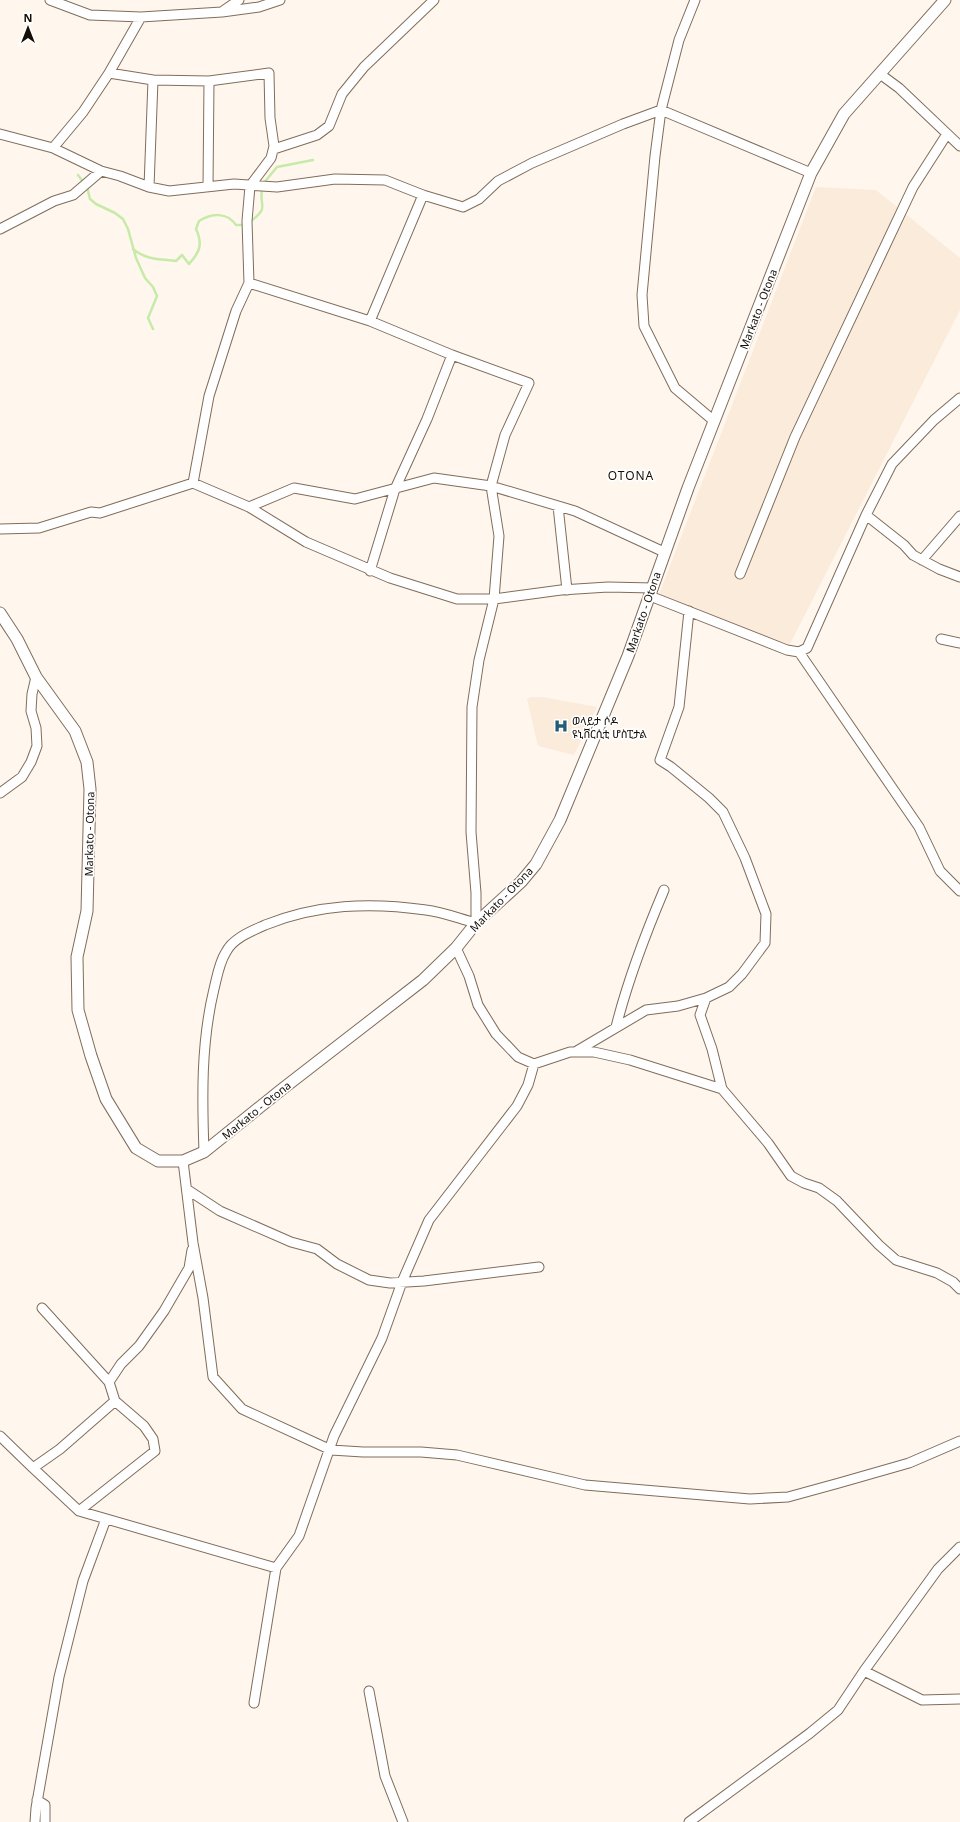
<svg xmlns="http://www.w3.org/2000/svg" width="960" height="1822" viewBox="0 0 960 1822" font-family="'Noto Sans','Noto Sans Ethiopic',sans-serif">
	<rect width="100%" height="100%" fill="#fff6ee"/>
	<!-- built -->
	<path fill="#fbebdb" d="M816 187 876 190 960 258V310L790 644 759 636 658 597Z
		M531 697H543L597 707 574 755 538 746 527 699Z"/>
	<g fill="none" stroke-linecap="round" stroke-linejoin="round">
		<!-- stream -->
		<path stroke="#c6eba9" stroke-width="2.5" d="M78 175 84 183
			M263 184 277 167 313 160
			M87 187 90 199 96 204 115 213 123 219 128 229 136 258 145 278 153 287 157 296 148 318 153 329
			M250 222C270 206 259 209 262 189
			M133 249C146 260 160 259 176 261L182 255 189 264C200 252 203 244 196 229L199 221C212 213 227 212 236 225H244"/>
		<defs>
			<path id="minor" d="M50 0 90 15 141 17 222 12 259 7 280 0
				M695 0 679 40 661 110 655 156 642 295 644 326 675 388 714 421
				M223 11 239 0
				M109 73 153 80 149 187
				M880 74 899 88 960 146
				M153 80 209 81 269 73 270 118 274 146 271 158 250 186 247 221 249 283 236 311 209 396 193 483
				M0 134 53 148 101 171 120 176 149 187 169 191 234 184 277 187 335 179 385 180 423 195 463 207 479 199 498 181 532 163 623 124 661 110 811 173
				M53 148 83 112 109 73 141 17
				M274 149 317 135 329 126 342 94 364 67 434 0
				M208 186 209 81
				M0 229 54 201 73 195 101 171
				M249 283 370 321 452 355 529 383 505 435 491 486 499 536 494 599 561 590 608 587 653 588
				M370 321 423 195
				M558 506 567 590
				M866 515 904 545 913 555 939 569 960 577
				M0 529 39 528 91 512 100 513 193 483 249 507 294 488 355 499 434 478 491 486 575 511 664 552
				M922 560 960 516
				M370 571 395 489 427 419 452 355
				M740 574 795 437 913 187 947 134
				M650 596 787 650 799 652 807 648 866 515 892 464 934 420 960 398
				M689 611 679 707 660 760 671 767 709 798 723 812 745 858 766 914 765 943 742 974 729 987 706 998 700 1015 712 1049 722 1089
				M941 639 960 643
				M799 652 919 827 940 871 960 891
				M0 793 22 777 31 762 37 746 36 728 31 711 32 694 36 677
				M456 948 469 976 478 1005 496 1034 518 1057 534 1064 570 1052H594L630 1060 722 1089 768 1143 791 1176 804 1183 819 1188 837 1201 879 1245 896 1260 937 1273 953 1282 960 1289
				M616 1027C628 979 645 935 664 890
				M575 1052 646 1010 678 1006 706 998
				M204 1152C202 1097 201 1043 214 989 217 977 219 963 226 952 233 938 252 931 265 925 317 904 370 902 426 910 443 912 460 919 476 923V893L471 832 472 707 479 660 494 599H457L390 578 306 542 249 507
				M183 1161 193 1243 203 1298 213 1377 242 1409 331 1450 363 1452H421L457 1455 585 1485 750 1499 788 1497 839 1483 909 1463 960 1441
				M188 1190 220 1211 291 1242 317 1249 337 1264 369 1280 390 1283 424 1281 539 1267
				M42 1308 109 1382 115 1401 144 1426 153 1439 155 1451 79 1511
				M109 1382 121 1364 139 1346 164 1311 189 1268 192 1250
				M0 1436 33 1468 60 1449 115 1401
				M33 1468 79 1511 276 1568
				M864 1671 922 1700 960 1699
				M369 1691 385 1776 403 1822
				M254 1703 276 1568 299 1536 334 1436 382 1338 402 1282 429 1220 517 1106 528 1085 534 1064
				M37 1800 45 1805V1822
				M35 1822 36 1808 59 1677 83 1581 106 1519
				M689 1822 810 1733 838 1710 864 1671 938 1569 960 1547"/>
			<path id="major" d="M0 613 17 639 36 677 75 731 87 762 90 789 87 911 77 957 78 1010 91 1056 106 1099 136 1148 158 1161H183L204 1152 281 1090 423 980 456 948 476 923 521 882 536 864 560 820 628 656 688 488 811 173 844 114 945 0"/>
		</defs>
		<!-- minor casing -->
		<use href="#minor" stroke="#806d5b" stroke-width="11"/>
		<!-- major casing -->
		<use href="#major" stroke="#806d5b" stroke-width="13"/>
		<!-- minor -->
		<use href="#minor" stroke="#fff" stroke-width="9"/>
		<!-- major -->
		<use href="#major" stroke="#fff" stroke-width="11"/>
	</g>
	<!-- icons -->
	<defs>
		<symbol id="hospital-bare" viewBox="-9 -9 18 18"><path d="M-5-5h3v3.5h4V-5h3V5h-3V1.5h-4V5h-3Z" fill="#225d76" stroke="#fff" stroke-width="2.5" paint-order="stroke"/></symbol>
	</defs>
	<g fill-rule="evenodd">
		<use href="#hospital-bare" x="551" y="716" width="20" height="20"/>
	</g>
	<g text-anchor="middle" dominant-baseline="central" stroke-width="3.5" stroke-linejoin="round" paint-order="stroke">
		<!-- street labels -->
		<g font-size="11" fill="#150e07" stroke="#fff">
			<text transform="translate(758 309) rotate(-69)">Markato - Otona</text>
			<text transform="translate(643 612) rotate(-71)">Markato - Otona</text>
			<text transform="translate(89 834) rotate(-89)">Markato - Otona</text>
			<text transform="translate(501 899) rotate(-46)">Markato - Otona</text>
			<text transform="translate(256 1110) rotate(-39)">Markato - Otona</text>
		</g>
		<!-- poi labels -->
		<g font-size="11" fill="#150e07" stroke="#fff" text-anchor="start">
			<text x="572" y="720">ወላይታ ሶዶ<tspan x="572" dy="13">ዩኒቨርሲቲ ሆስፒታል</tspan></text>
		</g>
		<!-- neighbourhood labels -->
		<g font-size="12" letter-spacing="1" fill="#150e07" stroke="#fff">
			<text x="631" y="475">OTONA</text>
		</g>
	</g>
	<!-- north arrow -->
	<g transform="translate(28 28)" stroke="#ffffff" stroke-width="3" paint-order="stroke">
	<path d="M0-3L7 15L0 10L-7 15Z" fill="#150e07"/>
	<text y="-6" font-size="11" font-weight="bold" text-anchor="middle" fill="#150e07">N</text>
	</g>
</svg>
